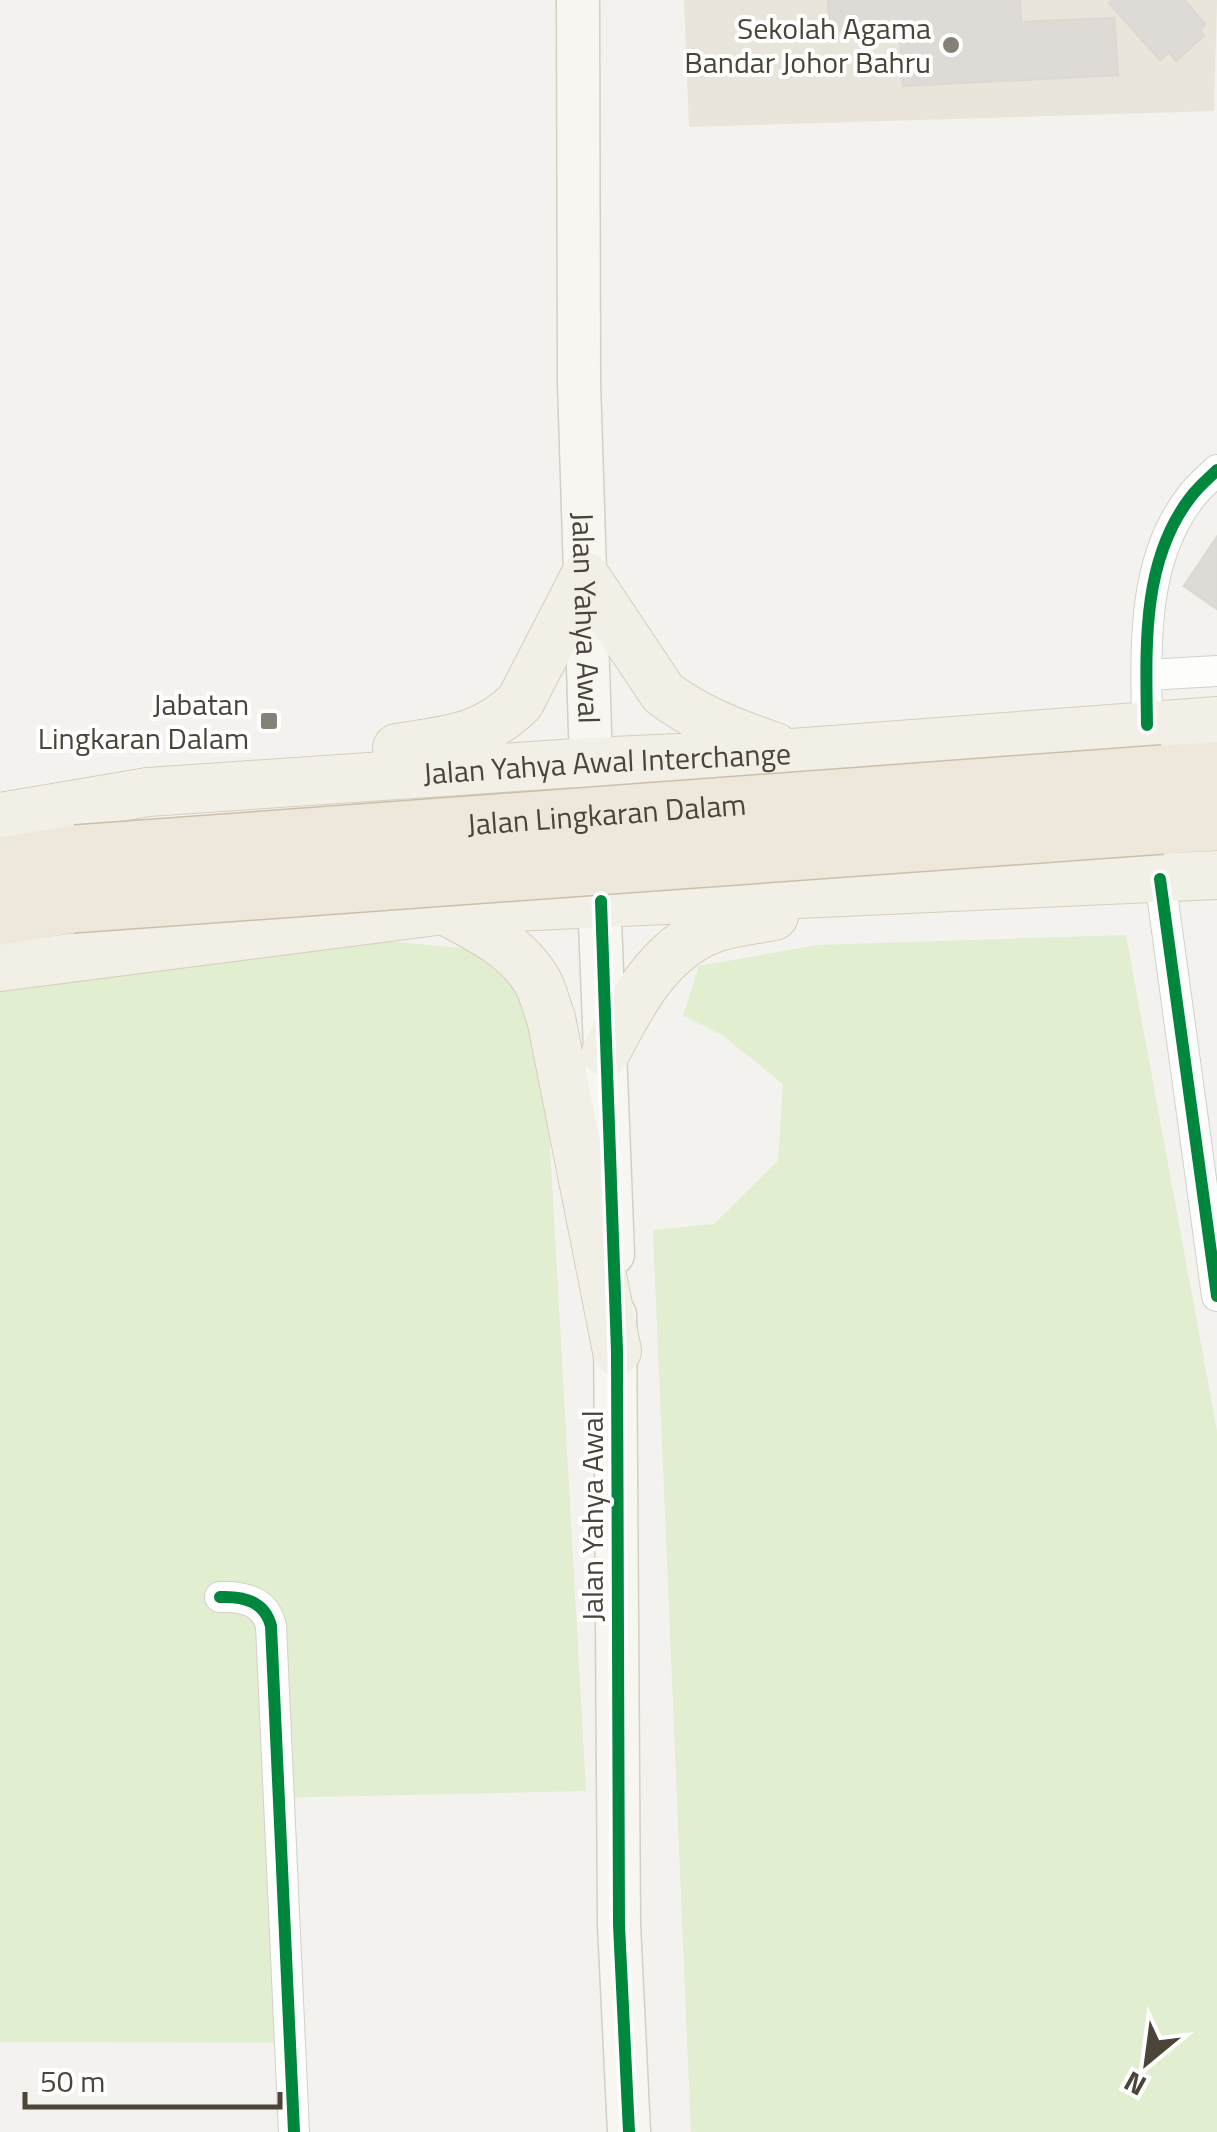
<svg xmlns="http://www.w3.org/2000/svg" width="1217" height="2132" viewBox="0 0 1217 2132" font-family="'Titillium Web',sans-serif">
	<rect width="100%" height="100%" fill="#f4f2ee"/>
	<!-- education -->
	<path fill="#eae5da" d="M684 0H1217L1214 111 689 127Z"/>
	<!-- green -->
	<path fill="#e1eecf" d="M1126 935 1217 1431V2132H691L653 1230 714 1224 778 1161 783 1084 722 1035 683 1016 699 966 817 945Z
		M387 941 480 950 516 987 546 1074 586 1791 271 1798 306 2043 0 2042V985Z"/>
	<!-- building -->
	<path fill="#dedbd6" stroke="#dcd9d4" stroke-width="2.5" d="M828 0H1020L1021 22 1114 18 1118 75 903 86 900 28 830 31Z
		M1113 0H1184L1205 24 1200 30 1204 35 1176 61 1169 52 1160 60 1109 3Z
		M1217 537V609L1184 586Z"/>
	<g fill="none" stroke-linecap="round" stroke-linejoin="round">
		<defs>
			<path id="street" d="M1147 675 1217 671
				M1147 725C1146 649 1141 562 1190 498 1197 488 1208 479 1217 470
				M1160 879 1217 1296
				M220 1597C243 1596 265 1601 271 1626L294 2132"/>
			<g id="secondary">
				<path id="s1" d="M578 0 579 383 592 794"/>
				<path d="M598 870 613 1254"/>
				<path d="M615 1315 619 1925 629 2132"/>
			</g>
			<g id="primary">
				<path d="M397 748C446 740 483 739 520 702L585 576 663 693C697 719 735 733 775 747"/>
				<path id="s2" d="M0 817 148 792 590 762 792 753 1217 721"/>
				<path d="M444 910C478 928 517 946 537 981 544 992 546 1007 551 1018L617 1351"/>
				<path d="M0 967 444 910 1217 875"/>
				<path d="M606 1052C630 1005 659 949 712 929 731 922 754 920 774 916"/>
			</g>
			<path id="highway" d="M1163 773 1217 770
				M1162 826 1217 823
				M0 865 76 853
				M0 917 72 905"/>
		</defs>
		<!-- street casing -->
		<use href="#street" stroke="#d2d0cb" stroke-width="32"/>
		<!-- secondary casing -->
		<use href="#secondary" stroke="#d3cfc5" stroke-width="45"/>
		<!-- primary casing -->
		<use href="#primary" stroke="#d6cebb" stroke-width="50"/>
		<!-- highway casing -->
		<use href="#highway" stroke="#ccbfa9" stroke-width="58"/>
		<!-- street -->
		<use href="#street" stroke="#fdfdfc" stroke-width="30"/>
		<!-- secondary -->
		<use href="#secondary" stroke="#f7f6f1" stroke-width="42"/>
		<!-- primary -->
		<use href="#primary" stroke="#f2efe6" stroke-width="48"/>
		<!-- highway -->
		<use href="#highway" stroke="#ede8db" stroke-width="55"/>
		<defs>
			<g id="highway-bridge">
				<path id="s3" d="M76 853 1163 773"/>
				<path d="M72 905 1162 826"/>
			</g>
		</defs>
		<!-- highway-bridge casing -->
		<use href="#highway-bridge" stroke="#ccbfa9" stroke-width="58" stroke-linecap="butt"/>
		<!-- highway-bridge -->
		<use href="#highway-bridge" stroke="#ede8db" stroke-width="55"/>
		<defs>
			<path id="cycleway" d="M1147 725C1146 649 1141 562 1190 498 1197 488 1208 479 1217 470
				M1160 879 1217 1296
				M601 901 617 1351 619 1925 629 2132
				M220 1597C243 1596 265 1601 271 1626L294 2132"/>
		</defs>
		<!-- cycleway casing -->
		<use href="#cycleway" stroke="#fff" stroke-width="19"/>
		<!-- cycleway -->
		<use href="#cycleway" stroke="#00873e" stroke-width="12"/>
	</g>
	<!-- markers -->
	<g fill="#868178" stroke="#fff" stroke-width="4">
		<circle cx="951" cy="45" r="10"/>
		<rect x="259" y="711" width="20" height="20" rx="5"/>
	</g>
	<g text-anchor="middle" dominant-baseline="central" stroke-width="8" stroke-linejoin="round" paint-order="stroke">
		<!-- poi labels -->
		<g font-size="30" fill="#4b4439" stroke="#fff" text-anchor="end">
			<text x="931" y="28">Sekolah Agama<tspan x="931" dy="34">Bandar Johor Bahru</tspan></text>
			<text x="249" y="704">Jabatan<tspan x="249" dy="34">Lingkaran Dalam</tspan></text>
		</g>
		<!-- street labels -->
		<g font-size="30" fill="#4b4439" stroke="#fff">
			<text stroke="none"><textPath href="#s1" startOffset="618">Jalan Yahya Awal</textPath></text>
			<text stroke="none"><textPath href="#s2" startOffset="610">Jalan Yahya Awal Interchange</textPath></text>
			<text stroke="none"><textPath href="#s3" startOffset="532">Jalan Lingkaran Dalam</textPath></text>
			<text transform="translate(592 1516) rotate(-90)">Jalan Yahya Awal</text>
		</g>
	</g>
	<!-- north arrow -->
	<g transform="translate(1147 2062) rotate(209)" stroke="#ffffff" stroke-width="8" paint-order="stroke">
	<path d="M0-8L18 38L0 25L-18 38Z" fill="#4b4439"/>
	<text y="-15" font-size="28" font-weight="bold" text-anchor="middle" fill="#4b4439">N</text>
	</g>
	<!-- scale -->
	<path d="M25 2092v15h255v-15" fill="none" stroke="#4b4439" stroke-width="5"/>
	<text x="40" y="2092" font-size="30" fill="#4b4439" stroke="#ffffff" stroke-width="8" paint-order="stroke">50 m</text>
</svg>
